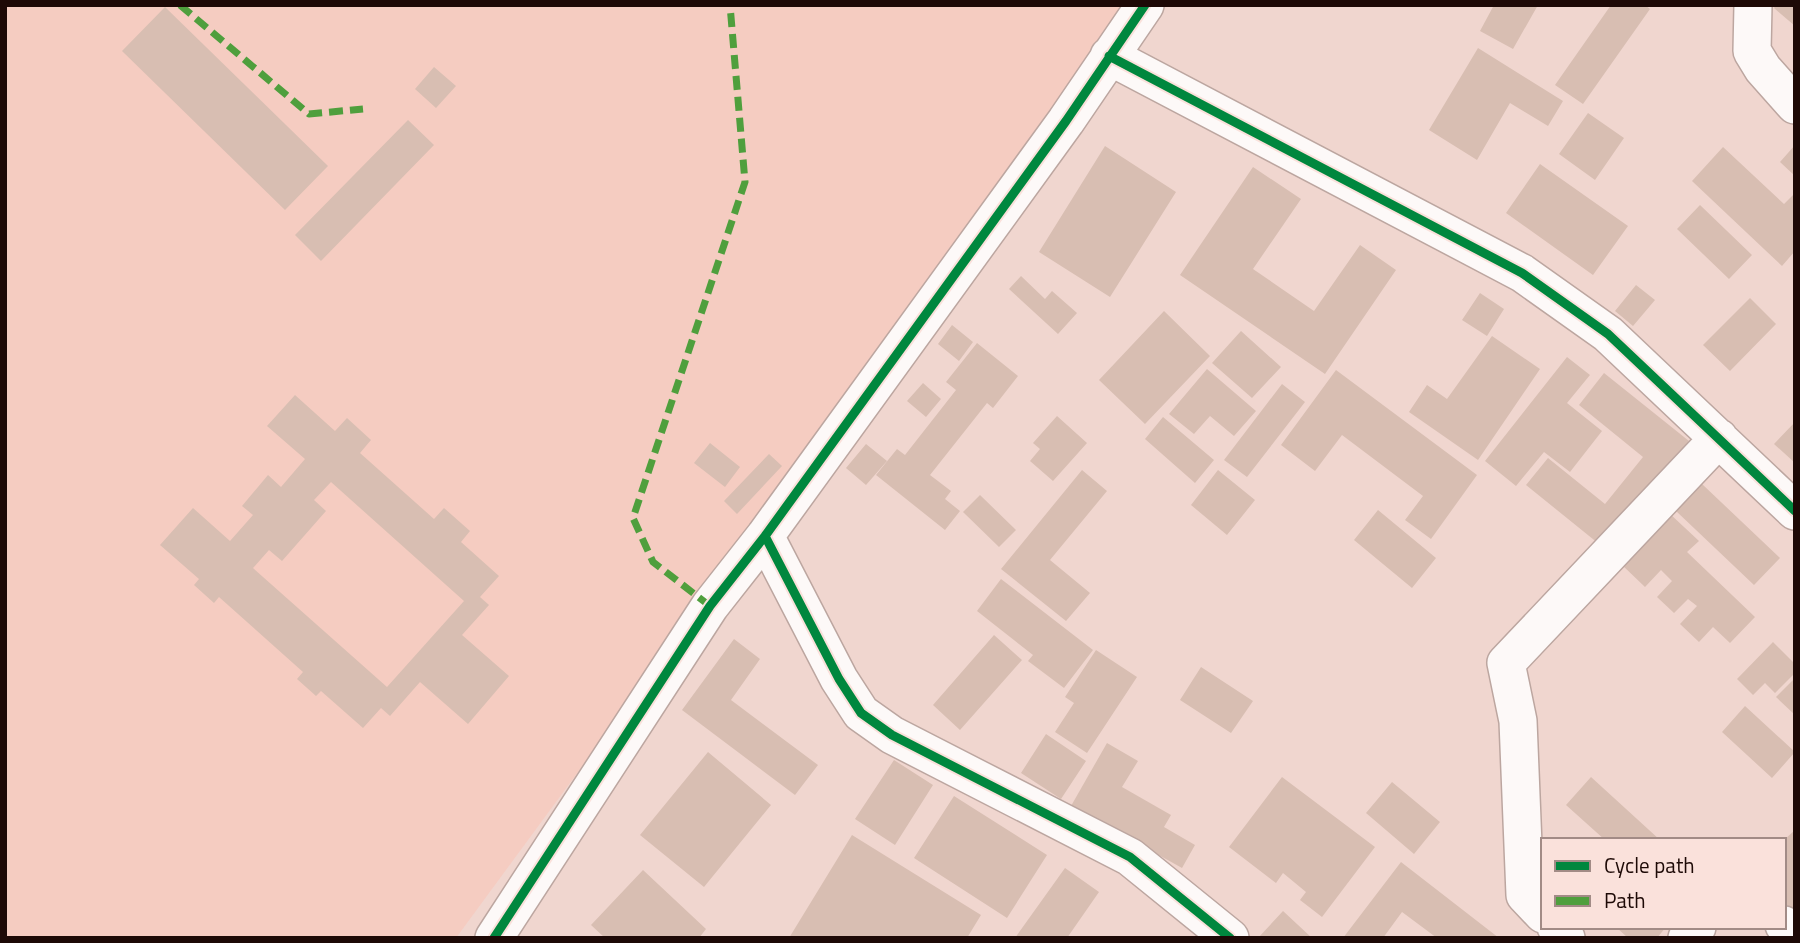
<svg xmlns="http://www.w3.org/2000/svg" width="1800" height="943" viewBox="0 0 1800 943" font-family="'Titillium Web',sans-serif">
	<rect width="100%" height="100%" fill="#f0d6cf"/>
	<!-- built -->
	<path fill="#f5ccc1" d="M5 5H1132L925 300 456 938H5Z"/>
	<!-- building -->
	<path fill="#d8beb2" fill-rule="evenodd" d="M1494 5H1538L1513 49 1480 31Z
		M1611 5H1645L1650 9 1583 104 1555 85Z
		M1776 5H1795V26L1774 8Z
		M165 7 328 166 285 210 122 51Z
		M1478 48 1563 101 1548 126 1510 103 1477 160 1429 130Z
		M434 67 456 86 436 108 415 89Z
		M1588 113 1624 138 1595 180 1559 154Z
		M408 120 434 145 321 261 295 235Z
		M1795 145V176L1780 162Z
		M1105 146 1176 192 1110 297 1039 252Z
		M1723 147 1784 204 1795 193V251L1782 266 1692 181Z
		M1540 164 1628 226 1593 275 1506 213Z
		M1253 167 1301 199 1253 269 1314 311 1360 245 1396 270 1325 374 1180 275Z
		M1700 205 1752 255 1729 279 1677 229Z
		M1021 276 1045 299 1052 291 1077 313 1058 334 1009 289Z
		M1636 285 1655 300 1633 326 1615 311Z
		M1480 293 1504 309 1487 336 1462 320Z
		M1750 298 1776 324 1730 371 1703 345Z
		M1164 311 1210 356 1145 424 1099 380Z
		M952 325 973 342 959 361 938 344Z
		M1241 331 1281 367 1252 398 1212 363Z
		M1492 336 1540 369 1478 460 1409 412 1427 385 1447 399Z
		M977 343 1018 376 993 408 987 403 930 475 951 491 945 499 960 511 945 530 876 475 897 449 905 455 956 390 946 382Z
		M1567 357 1590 375 1567 403 1602 431 1570 472 1544 452 1516 486 1485 461Z
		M1207 369 1256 411 1234 436 1210 416 1194 434 1169 414Z
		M1336 370 1477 475 1431 539 1405 520 1423 496 1342 435 1315 471 1281 445Z
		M1604 373 1689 441 1604 548 1526 485 1548 458 1605 504 1643 457 1579 405Z
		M923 383 941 399 926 417 907 401Z
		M1282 384 1305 402 1247 477 1224 460Z
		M295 395 335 431 347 418 371 440 360 453 434 519 444 508 470 531 461 542 499 576 480 597 489 605 462 635 509 676 468 724 420 682 390 716 381 708 363 728 321 691 316 696 297 679 303 672 219 597 214 603 194 585 199 579 160 545 193 508 230 541 253 515 242 506 268 475 281 487 305 459 267 426ZM331 482 464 601 387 687 253 568 269 550 282 561 326 511 314 500Z
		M1057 416 1087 443 1053 481 1030 461 1040 449 1033 443Z
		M1163 417 1214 460 1195 483 1145 439Z
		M1795 422V463L1774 444Z
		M710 443 740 467 725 487 694 463Z
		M866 444 887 461 866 485 846 468Z
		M769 454 782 466 737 514 724 501Z
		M1082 470 1107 491 1050 560 1090 593 1066 621 1001 569Z
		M1218 470 1255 500 1227 535 1191 505Z
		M1702 484 1780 558 1754 585 1676 511Z
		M980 495 1016 530 999 547 963 512Z
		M1378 510 1436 558 1412 588 1354 540Z
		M1669 513 1699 541 1687 552 1755 617 1730 643 1713 627 1699 642 1680 624 1697 606 1688 599 1674 613 1657 597 1672 581 1661 570 1645 587 1621 564Z
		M1001 579 1093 650 1064 688 1028 661 1033 655 977 611Z
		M994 635 1022 660 960 730 933 705Z
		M734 639 760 659 731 700 818 765 795 795 682 710Z
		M1773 642 1795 664V673L1775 693 1765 683 1753 695 1737 679Z
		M1096 650 1137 677 1087 753 1055 732 1074 703 1065 697Z
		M1201 667 1253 701 1231 733 1180 700Z
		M1795 678V715L1776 697Z
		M1745 706 1795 752 1772 778 1722 732Z
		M1046 734 1086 761 1061 799 1021 773Z
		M1107 743 1138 761 1122 787 1171 815 1164 827 1195 845 1182 868 1071 806Z
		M708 752 771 805 704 887 640 835Z
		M894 760 933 785 895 845 855 819Z
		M1282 777 1375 847 1322 917 1300 900 1306 892 1283 873 1276 883 1229 847Z
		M1591 777 1660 840H1605L1566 805Z
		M1392 782 1440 822 1414 854 1366 813Z
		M954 796 1047 855 1007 918 914 858Z
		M1795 830V917L1784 906V840Z
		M852 835 981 915 967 938H789Z
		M1401 862 1499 938H1437L1402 912 1383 938H1343Z
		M1065 868 1099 892 1067 938H1015Z
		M643 870 706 929 699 938H605L591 925Z
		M1283 911 1312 938H1258Z
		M1616 927H1666L1657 938H1628Z"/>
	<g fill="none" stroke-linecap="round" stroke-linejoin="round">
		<defs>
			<path id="minor" d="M1753 5 1752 51 1763 69 1795 105
				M1109 56 1522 273 1608 334 1795 511
				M765 536 839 679 861 713 892 735 1130 857 1230 938
				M1543 914 1525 895 1518 721 1506 663 1719 438
				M1784 925 1795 934
				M1556 927 1566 938
				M494 938 710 606 765 536 1066 121 1145 5
				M1687 938 1697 927"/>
		</defs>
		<!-- minor casing -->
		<use href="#minor" stroke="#bca6a0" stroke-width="40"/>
		<!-- minor -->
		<use href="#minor" stroke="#fdf9f8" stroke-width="37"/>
		<!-- quiet -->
		<path stroke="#4f9f3d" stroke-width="7" stroke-dasharray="14 7" stroke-linecap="butt" d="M180 5 309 114 363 109
			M710 606 653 562 633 518 745 182 730 5"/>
		<defs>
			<path id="cycleway" d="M1109 56 1522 273 1608 334 1795 511
				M765 536 839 679 861 713 892 735 1130 857 1230 938
				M494 938 710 606 765 536 1066 121 1145 5"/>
		</defs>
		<!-- cycleway casing -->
		<use href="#cycleway" stroke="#fae1db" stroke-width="13"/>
		<!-- cycleway -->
		<use href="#cycleway" stroke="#00873e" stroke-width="9"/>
	</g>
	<!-- border -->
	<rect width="1800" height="943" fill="none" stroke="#1d0906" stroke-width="14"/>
	<!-- legend -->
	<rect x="1541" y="838" width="245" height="91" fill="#fae1db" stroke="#a28b86" stroke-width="2"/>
	<rect x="1555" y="861" width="35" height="10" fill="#00873e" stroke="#a28b86" stroke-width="2"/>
	<text x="1604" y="873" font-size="21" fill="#1d0906">Cycle path</text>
	<rect x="1555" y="896" width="35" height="10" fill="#4f9f3d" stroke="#a28b86" stroke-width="2"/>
	<text x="1604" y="908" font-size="21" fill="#1d0906">Path</text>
</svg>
